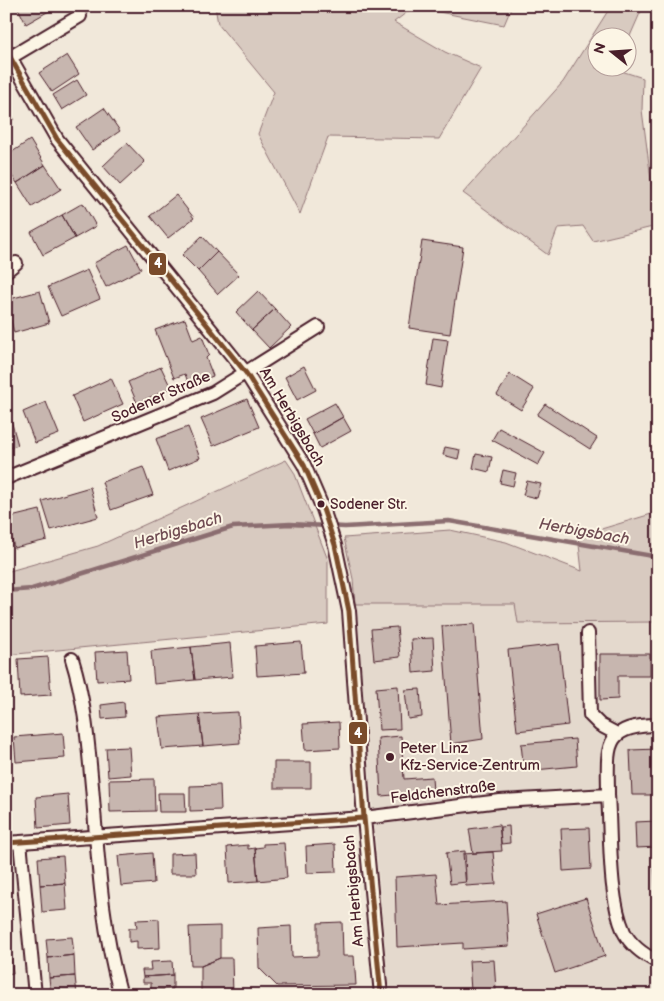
<svg xmlns="http://www.w3.org/2000/svg" width="664" height="1001" viewBox="0 0 664 1001" font-family="'Balsamiq Sans',sans-serif">
	<rect width="100%" height="100%" fill="#f1e8da"/>
	<filter id="ink" filterUnits="userSpaceOnUse"><feTurbulence type="fractalNoise" baseFrequency=".02" numOctaves="2"/><feDisplacementMap in="SourceGraphic" scale="10" xChannelSelector="R" yChannelSelector="G"/><feConvolveMatrix kernelMatrix="1 2 1 2 8 2 1 2 1" color-interpolation-filters="sRGB"/></filter>
	<g filter="url(#ink)">
		<!-- built -->
		<path fill="#e4d9cd" d="M355 604H516L518 623H658V995H389Z"/>
		<!-- green -->
		<path fill="#d8cac0" stroke="#917476" d="M215 6H512L504 25 414 7 394 22 445 52 481 68 439 139 328 137 300 214 258 134 274 92 218 24Z
			M611 6H648L641 11 627 43 626 38H596V68H615V69L643 78 642 110 657 226 593 241 583 226 558 228 548 255 463 193 563 82Z
			M286 460 294 472 328 560V624L6 655V572L98 546Z
			M658 512V622L518 623 515 604H355L353 579 344 538 450 530 506 542 582 571 578 536Z"/>
		<g fill="none" stroke-linecap="round" stroke-linejoin="round">
			<!-- stream -->
			<path stroke="#8b6d6f" stroke-width="4.5" d="M6 591 32 589 233 527 290 524 345 527 449 521 658 557"/>
		</g>
		<!-- building -->
		<path fill="#c7b6af" stroke="#4a1f2b" d="M17 6H55L56 7 26 24Z
			M67 55 79 74 52 92 39 73Z
			M77 80 86 95 62 110 53 95Z
			M6 104 14 119 6 123Z
			M104 108 120 131 92 150 76 127Z
			M30 140 45 165 17 183 6 167V156Z
			M127 143 145 162 120 185 103 166Z
			M45 165 61 189 32 207 17 183Z
			M176 195 194 218 168 238 150 216Z
			M83 203 96 226 75 238 62 215Z
			M62 215 75 238 43 255 31 232Z
			M202 236 217 252 198 271 182 255Z
			M422 241 463 247 450 334 409 328Z
			M128 245 141 269 106 287 94 263Z
			M217 252 239 275 218 294 198 271Z
			M87 270 100 299 61 316 48 287Z
			M40 291 49 323 14 333 6 300Z
			M258 291 275 309 252 330 236 312Z
			M275 309 291 327 269 348 252 330Z
			M185 319 193 340 202 336 209 355 206 358 213 376 189 385 185 374 174 378 155 330Z
			M433 338 448 340 441 388 426 385Z
			M304 366 316 390 297 400 285 377Z
			M161 367 171 388 137 403 128 382Z
			M510 374 534 389 521 410 497 395Z
			M111 378 123 404 83 422 72 396Z
			M247 399 259 427 213 446 201 419Z
			M46 402 59 434 35 443 23 412Z
			M335 403 343 417 313 434 305 419Z
			M545 404 597 438 590 449 537 415Z
			M9 413 18 445 6 449V414Z
			M343 417 351 431 320 448 313 434Z
			M188 427 200 458 168 471 156 439Z
			M499 428 545 453 538 465 492 440Z
			M445 447 460 450 458 459 443 455Z
			M476 454 492 457 489 472 473 468Z
			M143 467 153 495 111 510 102 482Z
			M503 470 516 473 513 486 500 483Z
			M527 481 541 484 537 498 523 495Z
			M90 487 98 517 51 530 42 501Z
			M40 510 47 540 14 548 7 518Z
			M474 624 483 739 451 744 442 626Z
			M397 627 400 657 374 660 371 629Z
			M433 638 435 671 413 673 411 639Z
			M301 642 304 673 257 676 255 646Z
			M230 643 233 677 195 680 191 647Z
			M559 644 568 725 517 731 508 650Z
			M191 647 195 680 154 684 151 651Z
			M127 650 129 679 97 681 95 652Z
			M600 654H650V676H618V699L600 700Z
			M48 657 51 695 20 697 18 659Z
			M398 686 400 729 379 730 376 688Z
			M420 689 422 717 408 719 405 690Z
			M124 702 125 717 102 719 101 705Z
			M238 712 240 743 203 746 199 714Z
			M199 714 203 746 162 749 158 717Z
			M339 722 340 748 305 750 303 724Z
			M63 733 65 758 16 762 14 737Z
			M401 736 404 779 432 777 433 792 381 796 378 738Z
			M575 739 577 766 524 771 521 744Z
			M129 747 131 775 108 777 106 748Z
			M658 749V795H632L630 750Z
			M274 762H311V788H274Z
			M154 779 155 811 110 812 109 780Z
			M220 785 221 810 190 811V786Z
			M158 793H185L186 812H159Z
			M68 794 70 825 38 828 36 797Z
			M656 813 658 847 636 848 635 822 657 821Z
			M499 825 502 851 473 853 469 829Z
			M509 826 510 843 501 844 500 827Z
			M589 828 591 869 563 871 561 829Z
			M284 843 287 878 258 881 255 848 263 847V844Z
			M335 844 336 872 307 873 306 846Z
			M248 845V849L255 848 258 881 229 883 227 847Z
			M465 851 466 882 450 884 446 853Z
			M493 852 496 884 466 886 463 854Z
			M152 853 154 883 121 886 118 856Z
			M195 853 196 874H170V854Z
			M63 856 65 883 40 885 38 858Z
			M654 867H658V932Z
			M436 874 439 905 506 901 509 946 463 949V943L397 947 395 877Z
			M65 883 67 910 42 912 40 885Z
			M586 898 605 956 555 973 536 914Z
			M159 919 160 948 137 949V941L129 942V928H137L136 920Z
			M342 922 343 956H354L356 985 277 986 259 968 258 928 291 926 292 957 318 956V923Z
			M220 926V958L201 966H191L189 927Z
			M72 937 74 955 48 958 46 939Z
			M6 940H9L13 973 6 974Z
			M74 955 75 976 49 978 48 958Z
			M220 958H232L233 995H201V966Z
			M494 960 496 990 471 991 469 961Z
			M172 961 173 975 143 977 142 970H151L150 962Z
			M173 975V989L151 990V983H143V977Z
			M75 976 77 995H51L49 978Z"/>
		<g fill="none" stroke-linecap="round" stroke-linejoin="round">
			<defs>
				<path id="street" d="M6 50 57 139 246 373 304 465 323 509 335 545 349 611 364 818 381 995
					M6 60 80 16
					M6 271 16 263
					M6 478 213 393 318 327
					M588 633 590 715 600 725 617 734
					M72 659C85 700 88 743 92 786 98 856 101 925 120 992
					M608 795C608 749 601 725 658 725
					M20 842 35 995
					M6 843 364 818 500 801 608 795C611 835 608 896 624 932 631 946 644 955 658 962"/>
			</defs>
			<!-- street casing -->
			<use href="#street" stroke="#4a1f2b" stroke-width="16"/>
			<!-- street -->
			<use href="#street" stroke="#fcf5e5" stroke-width="12"/>
			<defs>
				<path id="bus-1" d="M6 50 57 139 246 373 304 465 323 509 335 545 349 611 364 818 381 995
					M6 843 364 818"/>
			</defs>
			<!-- bus-1 casing -->
			<use href="#bus-1" stroke="#fcf5e5" stroke-width="9"/>
			<!-- bus-1 -->
			<use href="#bus-1" stroke="#7a4b2a" stroke-width="5"/>
		</g>
	</g>
	<!-- markers -->
	<g fill="#4a1f2b" stroke="#fcf5e5" stroke-width="2">
		<circle cx="321" cy="504" r="4.5"/>
		<circle cx="390" cy="757" r="5"/>
	</g>
	<g text-anchor="middle" dominant-baseline="central" stroke-width="4" stroke-linejoin="round" paint-order="stroke">
		<!-- bus labels -->
		<g font-size="14" fill="#4a1f2b" stroke="#fcf5e5" text-anchor="start">
			<text x="330" y="504">Sodener Str.</text>
		</g>
		<!-- street labels -->
		<g font-size="15" fill="#4a1f2b" stroke="#fcf5e5">
			<text transform="translate(161 397) rotate(-24)">Sodener Straße</text>
			<text transform="translate(292 417) rotate(59)">Am Herbigsbach</text>
			<text transform="translate(443 792) rotate(-7)">Feldchenstraße</text>
			<text transform="translate(354 891) rotate(-95)">Am Herbigsbach</text>
		</g>
		<!-- poi labels -->
		<g font-size="15" fill="#4a1f2b" stroke="#fcf5e5" text-anchor="start">
			<text x="400" y="748">Peter Linz<tspan x="400" dy="17">Kfz-Service-Zentrum</tspan></text>
		</g>
		<!-- water labels -->
		<g font-size="16" font-style="italic" fill="#704c53" stroke="#fcf5e5">
			<text transform="translate(178 531) rotate(-17)">Herbigsbach</text>
			<text transform="translate(584 532) rotate(10)">Herbigsbach</text>
		</g>
	</g>
	<g stroke="#fcf5e5" stroke-width="2">
		<rect x="148" y="252" width="19" height="24" rx="5" fill="#7a4b2a"/>
		<rect x="348" y="721" width="20" height="24" rx="5" fill="#7a4b2a"/>
	</g>
	<g font-size="14" text-anchor="middle" font-weight="bold" fill="#fff">
		<text x="158" y="268">4</text>
		<text x="358" y="738">4</text>
	</g>
	<!-- margin -->
	<rect width="664" height="1001" fill="none" stroke="#fcf5e5" stroke-width="25"/>
	<rect x="12" y="12" width="639" height="976" fill="none" stroke="#4a1f2b" stroke-width="2" filter="url(#ink)"/>
	<!-- north arrow -->
	<g transform="translate(612 52) rotate(287)"><circle r="24" fill="#fcf5e5" stroke="#b59f9b"/>
	<path d="M0-4L9 19L0 12L-9 19Z" fill="#4a1f2b"/>
	<text y="-8" font-size="14" font-weight="bold" text-anchor="middle" fill="#4a1f2b">N</text>
	</g>
</svg>
